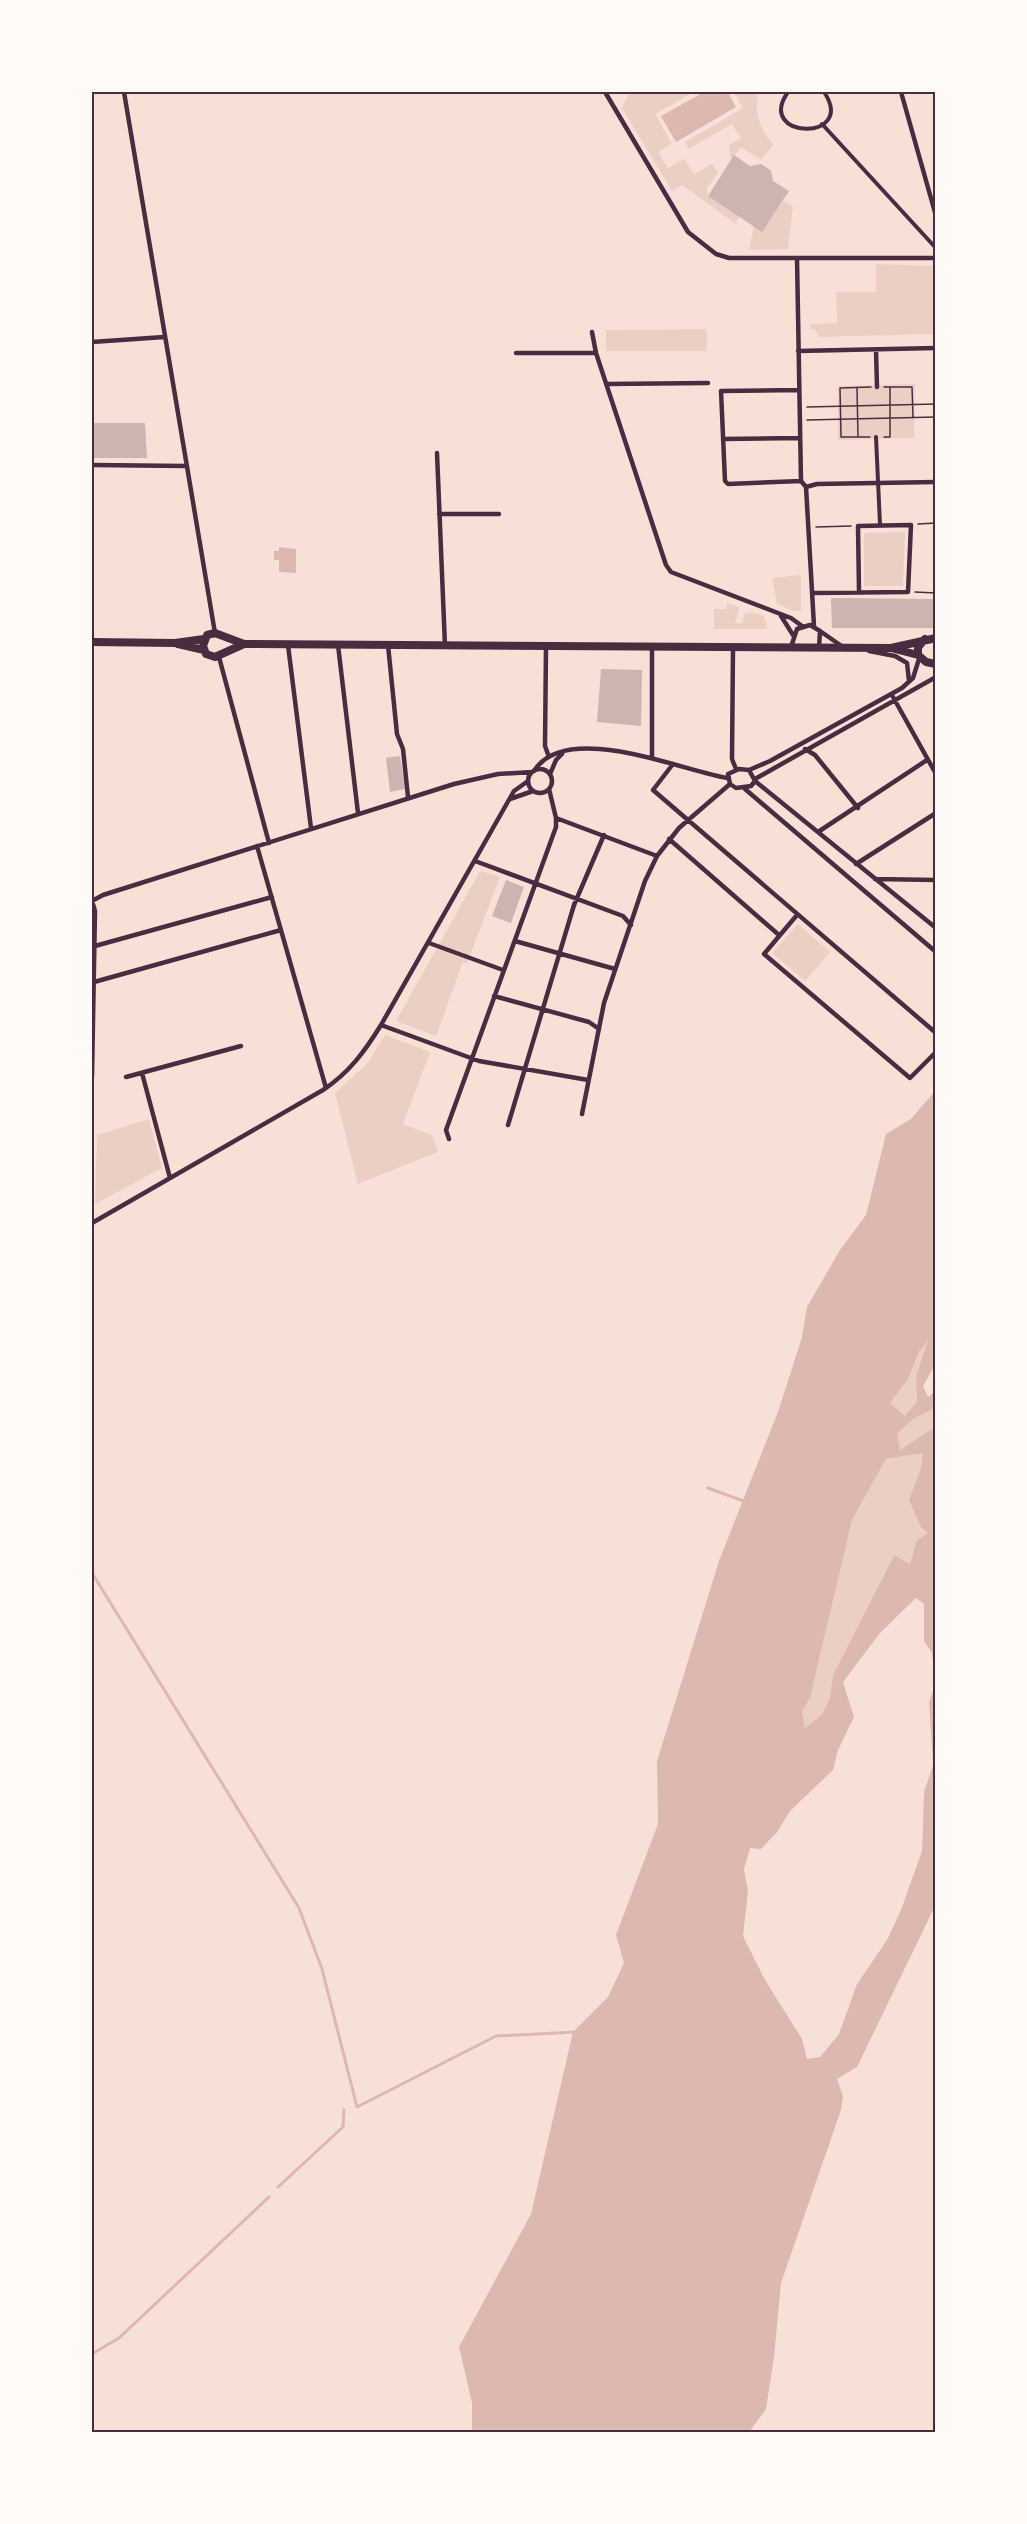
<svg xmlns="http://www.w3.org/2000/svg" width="1027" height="2524" viewBox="0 0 1027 2524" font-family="'PT Sans',sans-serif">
	<rect width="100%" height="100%" fill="#f7e1d7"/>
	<!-- green -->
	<path fill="#ebcfc5" d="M629 92H694L655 114 672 144 658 152 668 168 684 159 694 174 712 164 718 173 707 188 708 196 739 216 736 224 682 185 672 191 622 108Z
		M734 92H758C755 112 758 129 774 144L761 160 741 147 733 158 730 157 729 145 741 138 732 124 689 149 685 142 743 108Z
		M783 201 793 206 788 249 749 250 754 225 762 231Z
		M876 264 935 266V334L819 337 815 329H810L811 324 837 323 836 292H876Z
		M707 329V351H606V330Z
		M915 384 914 438 838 440V386Z
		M905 532 903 586H864V533Z
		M801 575V611H794L777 604 772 578Z
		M727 603 740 607 735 623H742L744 614 752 612 764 616 767 629H714V609H727Z
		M480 871 500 877 467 963 463 962 436 1036 396 1021Z
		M798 924 830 952 805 981 772 953Z
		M385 1035 430 1052 403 1124 432 1135 438 1152 358 1184 335 1093 367 1064Z
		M149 1119 162 1168 95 1204 97 1135Z
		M929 1338 916 1376 917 1402 905 1416 890 1403 908 1379 919 1352Z
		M935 1408V1427L899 1451 897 1434 913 1419Z
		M923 1453 921 1468 909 1500 928 1533 917 1540 910 1564 893 1556 833 1675 830 1697 822 1715 805 1728 802 1711 810 1698 852 1520 886 1459Z"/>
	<!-- water -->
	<path fill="#dcb8b0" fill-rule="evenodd" d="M704 92H728L736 107 676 142 661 116Z
		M279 547 296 549V573L279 572V560H274V551H279Z
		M935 1091 936 1363 923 1386 928 1397 935 1391V1408L913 1419 897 1434 900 1450 935 1427V1906L857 2067 837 2079 843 2096 841 2110 781 2283 774 2357 766 2409 749 2432H472V2403L459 2347 531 2214 573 2032 608 1997 624 1963 616 1935 658 1824 657 1761 719 1561 779 1409 802 1337 807 1307 840 1250 866 1215 886 1134 911 1119ZM928 1340 916 1376 917 1402 905 1416 890 1403 908 1379 919 1352ZM923 1453 921 1468 909 1500 921 1527 928 1533 917 1540 910 1564 894 1555 833 1675 830 1697 822 1715 805 1728 802 1711 810 1698 852 1520 886 1459ZM916 1598 924 1604V1641L932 1653 935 1686 929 1702 933 1765 924 1792 922 1851 901 1910 887 1940 857 1984 839 2034 820 2057 807 2059 802 2039 765 1980 743 1936 748 1891 744 1869 750 1848 761 1849 777 1832 790 1811 833 1770 838 1750 854 1717 843 1682 880 1633Z"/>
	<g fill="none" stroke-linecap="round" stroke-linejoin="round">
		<!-- stream -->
		<path stroke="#dcb8b0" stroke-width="3" d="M708 1488 746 1502
			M92 1573 299 1908 322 1969 357 2107 496 2036 576 2032
			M278 2187 343 2127 344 2110
			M92 2354 119 2338 269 2197"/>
	</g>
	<!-- building -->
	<path fill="#ccb4b1" d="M734 155 750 166 761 164 766 167 771 171 773 181 789 191 762 232 708 196Z
		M92 423H145L147 458H92Z
		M831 598 933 599V628H832Z
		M601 669 642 670 641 726 597 722Z
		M400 756 405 789 390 792 386 758Z
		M506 880 524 887 511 923 492 916Z"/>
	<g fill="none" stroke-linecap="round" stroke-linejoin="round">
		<!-- path -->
		<path stroke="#4a2c40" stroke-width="1.5" d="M890 387H912L913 417
			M857 388 858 437H870
			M807 407 936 404
			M807 420 936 417
			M858 437H841L840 388 871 387
			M884 437H890V387H884
			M918 524 936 523
			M816 527 851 526
			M915 592 936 593"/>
		<!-- pedestrian -->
		<path stroke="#4a2c40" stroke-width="4" d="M788 92C754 140 858 142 824 92
			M822 124 934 246
			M876 437 880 525
			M429 943 503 970"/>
		<!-- minor -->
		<path stroke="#4a2c40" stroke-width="4.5" d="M124 92 215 633
			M605 92 688 232 716 254 729 258H936
			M901 92 936 216
			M797 258 801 481 806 487 814 626
			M592 332 596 353 666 565 671 572 791 618 802 626
			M92 342 164 337
			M876 350 877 387
			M798 351 936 348
			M516 353H596
			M606 384 708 383
			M799 390 721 391 725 481 728 484 801 481
			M723 439 800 438
			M437 453 445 646
			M92 465 186 466
			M806 487 817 484 936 482
			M439 514H499
			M812 593 908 592 911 525 858 526 859 592
			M781 616 793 635
			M820 631 843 647
			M288 645 311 828
			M338 645 358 813
			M388 645 397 734 403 749 408 797
			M546 646 545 746 549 757
			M791 647 797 629 810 625 820 631 819 648
			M733 648 732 759 736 769
			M869 651 895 656 907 663 909 681
			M219 657 269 843
			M893 697 936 774
			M805 749 815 755 858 808
			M652 757V647
			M673 764 653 790 936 1033
			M739 769 749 770 755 781 751 786 736 788 730 784 728 774Z
			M528 781a12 12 0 1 1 24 0a12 12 0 1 1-24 0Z
			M749 770 770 761 902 688 913 678 919 659
			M534 771C566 720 683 771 727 778
			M550 774 556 760 562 754
			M755 779 936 677
			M755 781 936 928
			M745 789 936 952
			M510 799 533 791
			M556 818 657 856
			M818 832 927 760
			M669 839 779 935
			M257 846 326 1088
			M475 861 623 916 631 925
			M856 864 936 813
			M875 879 936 880
			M92 901 103 895 454 784 498 774 532 772
			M92 901 95 911 92 1077
			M797 915 764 954 910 1078 936 1052
			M515 941 615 969
			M95 946 272 897
			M94 982 281 930
			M494 996 589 1022 599 1029
			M381 1025 479 1061 588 1080
			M142 1073 170 1178
			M126 1077 241 1046
			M582 1114 604 1003 645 881 657 856 679 828 730 784
			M508 1125 574 905 604 835
			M449 1139 446 1130 556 827V818L549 789
			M92 1223 323 1090C349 1073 365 1051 381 1025L514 791 528 781"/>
		<!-- trunk -->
		<path stroke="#4a2c40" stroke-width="8" d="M925 639 918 647V655L926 662 936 664
			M92 642 175 643 204 639
			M178 644 204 650
			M244 644 215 657 206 654 203 646 207 635 215 633 244 644 891 648 918 655
			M891 648 936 638"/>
	</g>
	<!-- border -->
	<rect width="1027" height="2524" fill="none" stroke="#fffaf5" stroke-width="186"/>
	<rect x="93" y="93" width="841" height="2338" fill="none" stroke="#4a2c40" stroke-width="2"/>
</svg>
